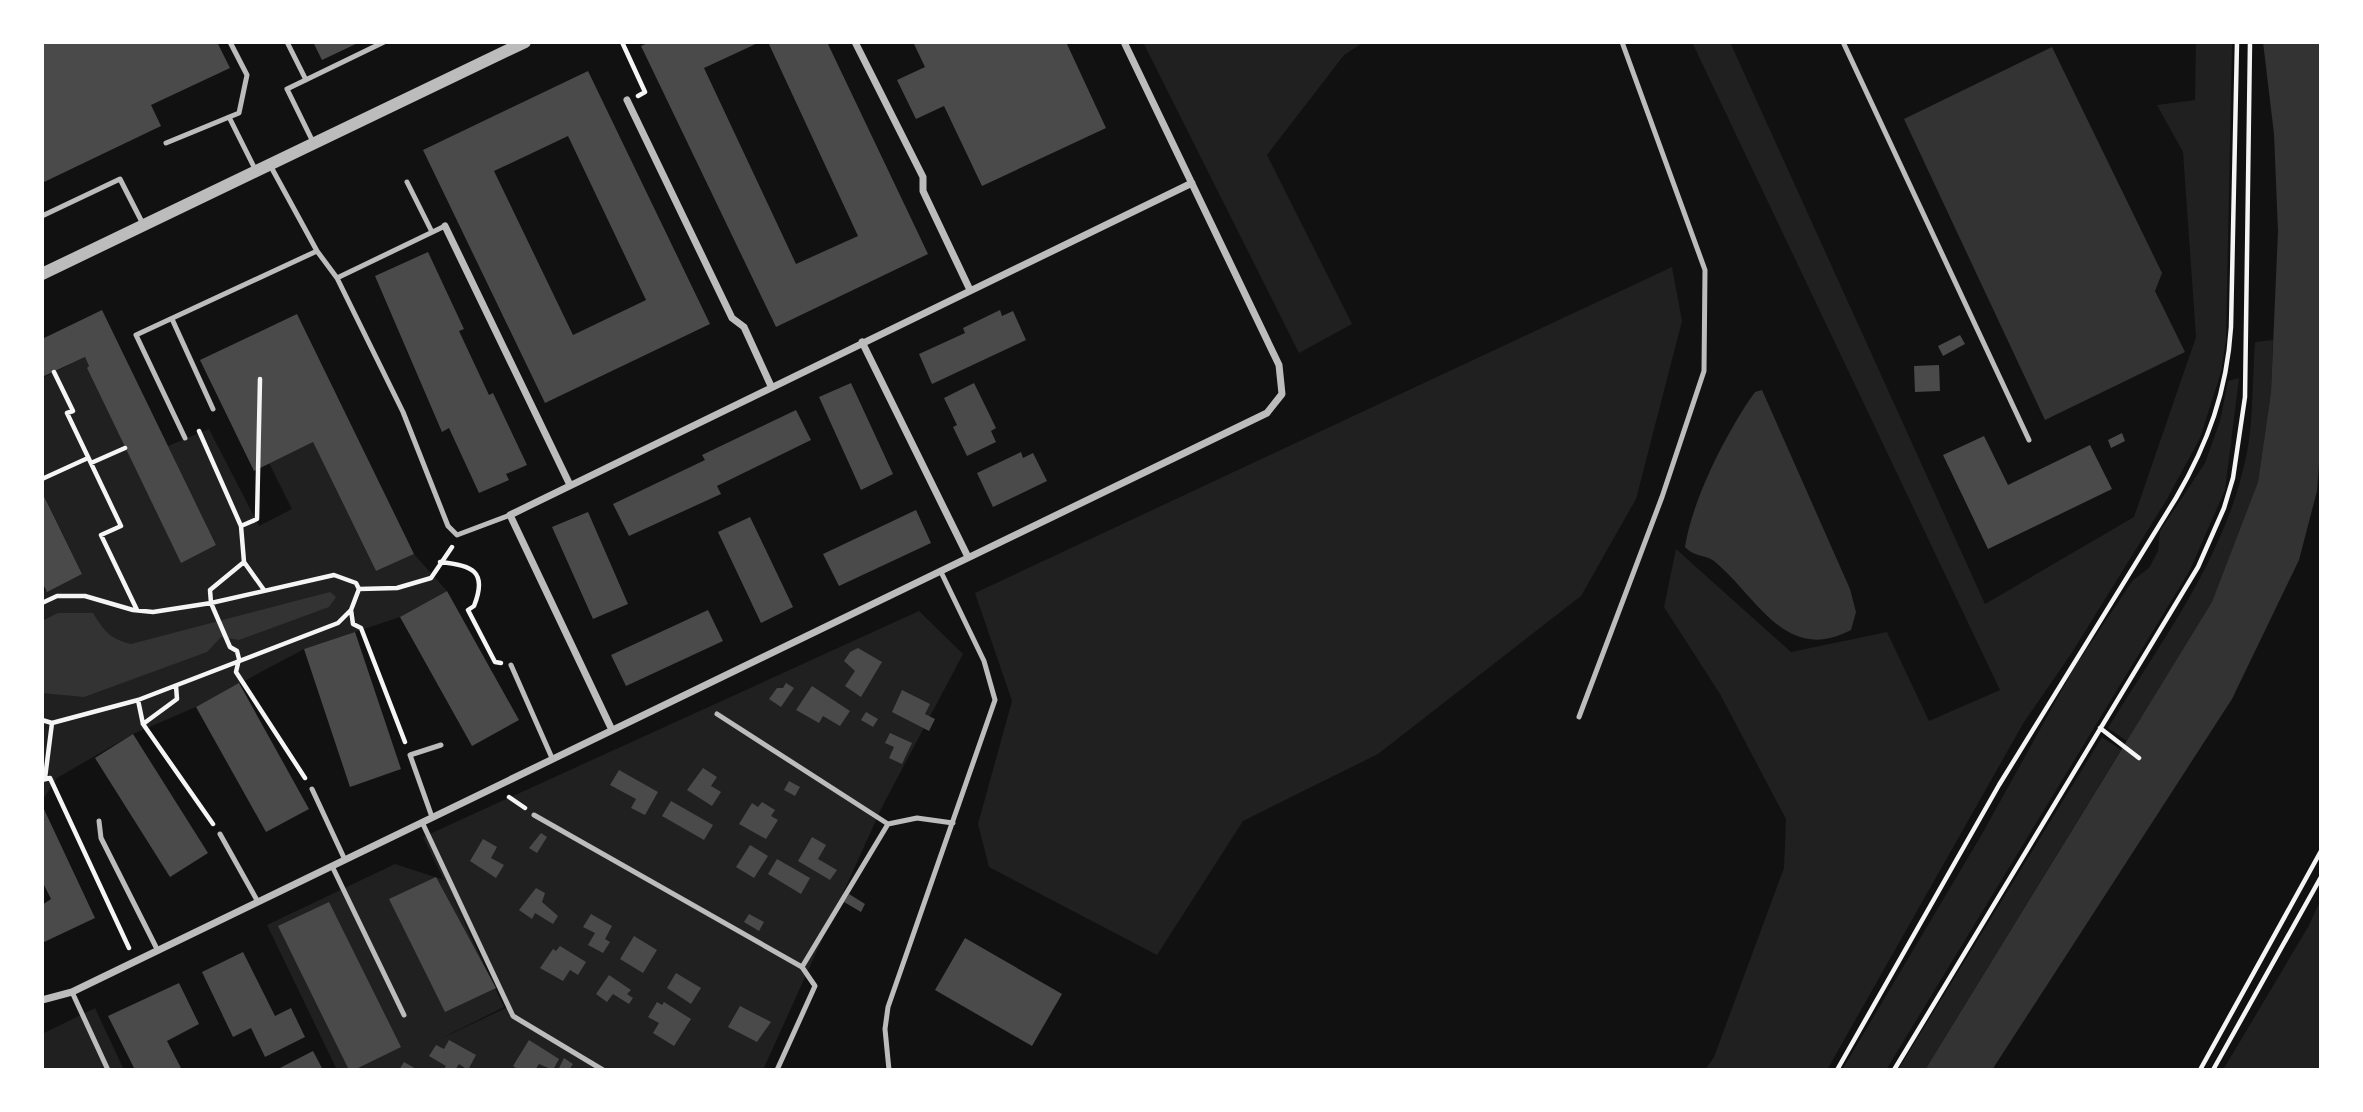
<svg xmlns="http://www.w3.org/2000/svg" width="2363" height="1112" viewBox="0 0 2363 1112" font-family="'Times New Roman',serif">
	<rect width="100%" height="100%" fill="#111"/>
	<!-- green -->
	<path fill="#202020" fill-rule="evenodd" d="M1143 42H1364L1344 55 1267 155 1352 324 1299 353Z
		M1692 42H1730L1985 604 2134 517 2196 337 2183 152 2157 105 2195 100 2196 42H2232L2226 340 2221 372 2200 438 2167 499 2071 654 2024 722 1827 1070H1705L1714 1057 1784 868 1786 819 1720 694 1664 607 1676 549 1791 652 1887 632 1929 721 2000 690Z
		M1672 267 1682 321 1636 499 1581 596 1378 754 1243 821 1157 955 989 867 978 824 1012 701 975 593Z
		M2273 340 2271 392 2258 482 2212 603 2127 741 2108 728C2164 637 2236 543 2250 433 2253 403 2253 372 2255 342Z
		M85 357 89 366 87 368 181 562 216 545 168 446 209 429 259 526 292 509 269 463 313 442 376 571 414 554 447 591 400 617 304 649 196 707 133 734 57 778 42 801V592L82 574 42 491V378Z
		M2239 378 2225 490 2190 570 1886 1070H1842L1982 834 2074 668 2133 580 2149 568 2158 551 2160 531 2205 463 2220 421 2228 381Z
		M919 611 963 654 882 807 763 1070H337L267 925 395 864 444 880 423 837ZM452 896 508 1007 436 1041 504 1007Z
		M2102 737 2121 750 1925 1070H1898Z
		M2321 899V1070H2223L2308 927Z
		M95 1008 124 1070H42V1034Z"/>
	<!-- water -->
	<path fill="#333" d="M2263 42H2321V437L2317 491 2299 560 2232 699 1992 1070H1925L2212 602 2258 482 2271 392 2278 231 2274 134Z
		M2052 47 2162 273 2155 291 2185 352 2045 420 1904 119Z
		M1762 390 1850 589 1856 612 1851 630C1785 665 1757 596 1714 561 1704 554 1694 557 1685 547 1692 500 1727 431 1755 392Z
		M330 592 336 597 329 607 239 640 221 637 207 652 84 697 42 693V621L58 613H93C104 631 110 639 131 644Z"/>
	<!-- building -->
	<path fill="#4a4a4a" fill-rule="evenodd" d="M42 42H217L230 68 151 105 161 126 42 183Z
		M313 42H360L322 60Z
		M650 42H760L704 68 796 264 858 236 768 42H827L928 254 776 327 641 46Z
		M913 42H1066L1106 128 982 186 944 106 916 119 897 80 925 67Z
		M588 71 710 324 545 403 423 150ZM568 136 646 300 573 335 494 171Z
		M428 252 464 329 459 331 489 395 493 393 527 465 506 474 509 480 479 493 449 428 442 432 375 276Z
		M102 310 216 545 181 563 87 368 89 366 85 357 42 377V339Z
		M1000 310 1002 316 1013 311 1026 340 932 384 919 354 965 333 963 328Z
		M297 314 414 554 376 571 313 442 254 471 200 360Z
		M1960 335 1965 344 1943 356 1938 346Z
		M1939 365 1940 391 1915 392 1914 366Z
		M851 383 893 474 861 490 819 397Z
		M974 383 996 428 991 431 996 442 967 456 953 427 957 425 944 398Z
		M796 410 811 440 717 486 721 494 629 536 613 504 705 460 702 455Z
		M2122 433 2125 441 2111 448 2108 440Z
		M1984 436 2008 485 2090 445 2112 489 1988 549 1943 455Z
		M1021 452 1023 458 1033 453 1047 481 993 507 977 473Z
		M42 492 82 574 47 592 42 582Z
		M916 510 931 543 839 586 823 554Z
		M588 512 628 604 593 619 552 527Z
		M750 517 793 607 761 623 718 532Z
		M447 591 519 720 472 746 400 617Z
		M708 610 723 641 626 686 611 655Z
		M355 632 401 769 350 787 304 649Z
		M858 648 882 662 861 697 845 686 855 671 844 661 850 652Z
		M239 683 309 809 266 832 196 707Z
		M786 683 794 688 781 707 769 699 777 688H783Z
		M812 686 850 711 840 726 823 716 819 723 796 710Z
		M902 690 930 704 925 714 935 719 929 731 892 712Z
		M866 712 878 719 873 727 861 720Z
		M890 733 912 743 902 764 889 758 894 747 885 743Z
		M133 734 208 853 170 877 95 758Z
		M703 768 717 777 711 786 721 792 712 806 687 790Z
		M619 770 658 792 645 815 631 808 636 799 610 785Z
		M789 781 800 787 795 796 784 790Z
		M671 801 713 825 704 840 662 816Z
		M762 802 775 810 771 816 778 820 766 839 739 824 752 803 758 807Z
		M42 805 95 918 42 943V905L51 899 42 881Z
		M541 833 547 837 537 853 529 848Z
		M812 837 826 845 818 859 837 870 830 880 798 861Z
		M483 839 497 847 491 858 504 865 496 878 470 861Z
		M750 845 768 856 754 878 736 867Z
		M777 859 810 878 801 894 768 874Z
		M436 877 496 988 445 1012 389 899Z
		M536 888 545 893 542 902 558 916 553 924 535 913 532 919 519 910Z
		M849 894 865 904 861 912 844 902Z
		M329 902 401 1047 354 1070H349L278 926Z
		M591 914 612 926 605 939 610 942 603 953 588 945 595 933 583 927Z
		M749 914 764 922 759 931 744 922Z
		M634 936 657 950 643 973 620 959Z
		M965 938 1062 994 1032 1046 935 990Z
		M560 946 586 962 578 975 570 970 563 981 540 968 553 949 556 951Z
		M243 952 275 1016 291 1008 305 1037 265 1057 251 1028 233 1037 202 972Z
		M676 973 701 988 691 1004 667 988Z
		M609 975 631 990 627 994 633 998 629 1004 613 994 607 1002 596 994Z
		M179 983 199 1024 167 1041 182 1070H135L108 1016Z
		M657 1002 662 1005 664 1002 691 1019 674 1046 653 1033 659 1023 648 1017Z
		M740 1006 771 1022 757 1042 728 1027Z
		M449 1040 476 1055 468 1070 459 1064 455 1070H443L446 1066 429 1056 436 1045 444 1049Z
		M529 1040 559 1059 553 1070 539 1064 535 1070H519L513 1066Z
		M313 1051 323 1070H276Z
		M564 1058 573 1064 569 1070H558Z
		M404 1062 418 1070H399Z"/>
	<g fill="none" stroke-linecap="round" stroke-linejoin="round">
		<!-- path -->
		<path stroke="#f5f5f5" stroke-width="4.5" d="M622 42 645 92 638 96
			M54 372 73 411 67 413 121 526 101 535 137 610
			M199 431 241 526 244 562 264 590
			M91 463 125 448
			M42 479 88 458
			M241 526 257 519 260 379
			M244 562 210 590 211 603 230 647 237 651 239 659 236 672 305 778
			M440 562C472 565 488 571 474 606L468 610 495 662 501 663
			M359 589 397 588 431 578 452 547
			M42 603 57 596H85L133 610 153 612 211 603 334 575 356 583 359 589
			M351 610 353 624 361 628 405 742
			M176 686 177 699 143 724 213 824
			M138 700 143 724
			M42 720 52 723 138 700 338 623 351 610 359 589
			M2100 728 2139 758
			M45 778 52 723
			M42 780 50 778 129 948
			M509 797 525 808
			M1837 1070 1999 785 2176 498C2208 443 2227 391 2231 327L2237 42
			M1894 1070 2198 567 2224 508 2233 478 2245 397 2250 42
			M2200 1070 2321 851
			M2213 1070 2321 877"/>
		<!-- service -->
		<path stroke="#bcbcbc" stroke-width="5" d="M287 42 306 80
			M1843 42 2029 440
			M229 117 256 171
			M166 143 239 113 247 75 230 42
			M314 144 287 89 384 42
			M270 165 317 251 337 278 403 412 448 526 457 535 510 515
			M407 182 432 232
			M42 216 120 179 143 224
			M337 278 445 226
			M172 319 213 409
			M185 438 136 335 317 251
			M511 665 552 758
			M717 714 888 824
			M1579 717 1662 497 1704 371 1705 270 1622 42
			M312 789 345 860
			M534 815 802 967
			M432 817 410 755 441 745
			M99 821 101 838 158 951
			M422 822 513 1016 603 1070
			M220 834 258 902
			M332 866 404 1015
			M72 992 108 1070
			M777 1070 815 986 802 967 888 824 917 818 953 823
			M889 1070 885 1029 888 1007 995 700 984 661 941 572"/>
		<!-- minor -->
		<path stroke="#bcbcbc" stroke-width="7" d="M855 42 923 177V191L970 290
			M627 100 732 318 744 327 771 386
			M445 226 570 485
			M862 342 968 557
			M612 730 510 515 1192 183
			M42 1000 72 992 1267 413 1282 394 1279 365 1124 42"/>
		<!-- tertiary -->
		<path stroke="#bcbcbc" stroke-width="12" d="M42 274 525 42"/>
	</g>
	<!-- border -->
	<rect width="2363" height="1112" fill="none" stroke="#ffffff" stroke-width="88"/>
</svg>
